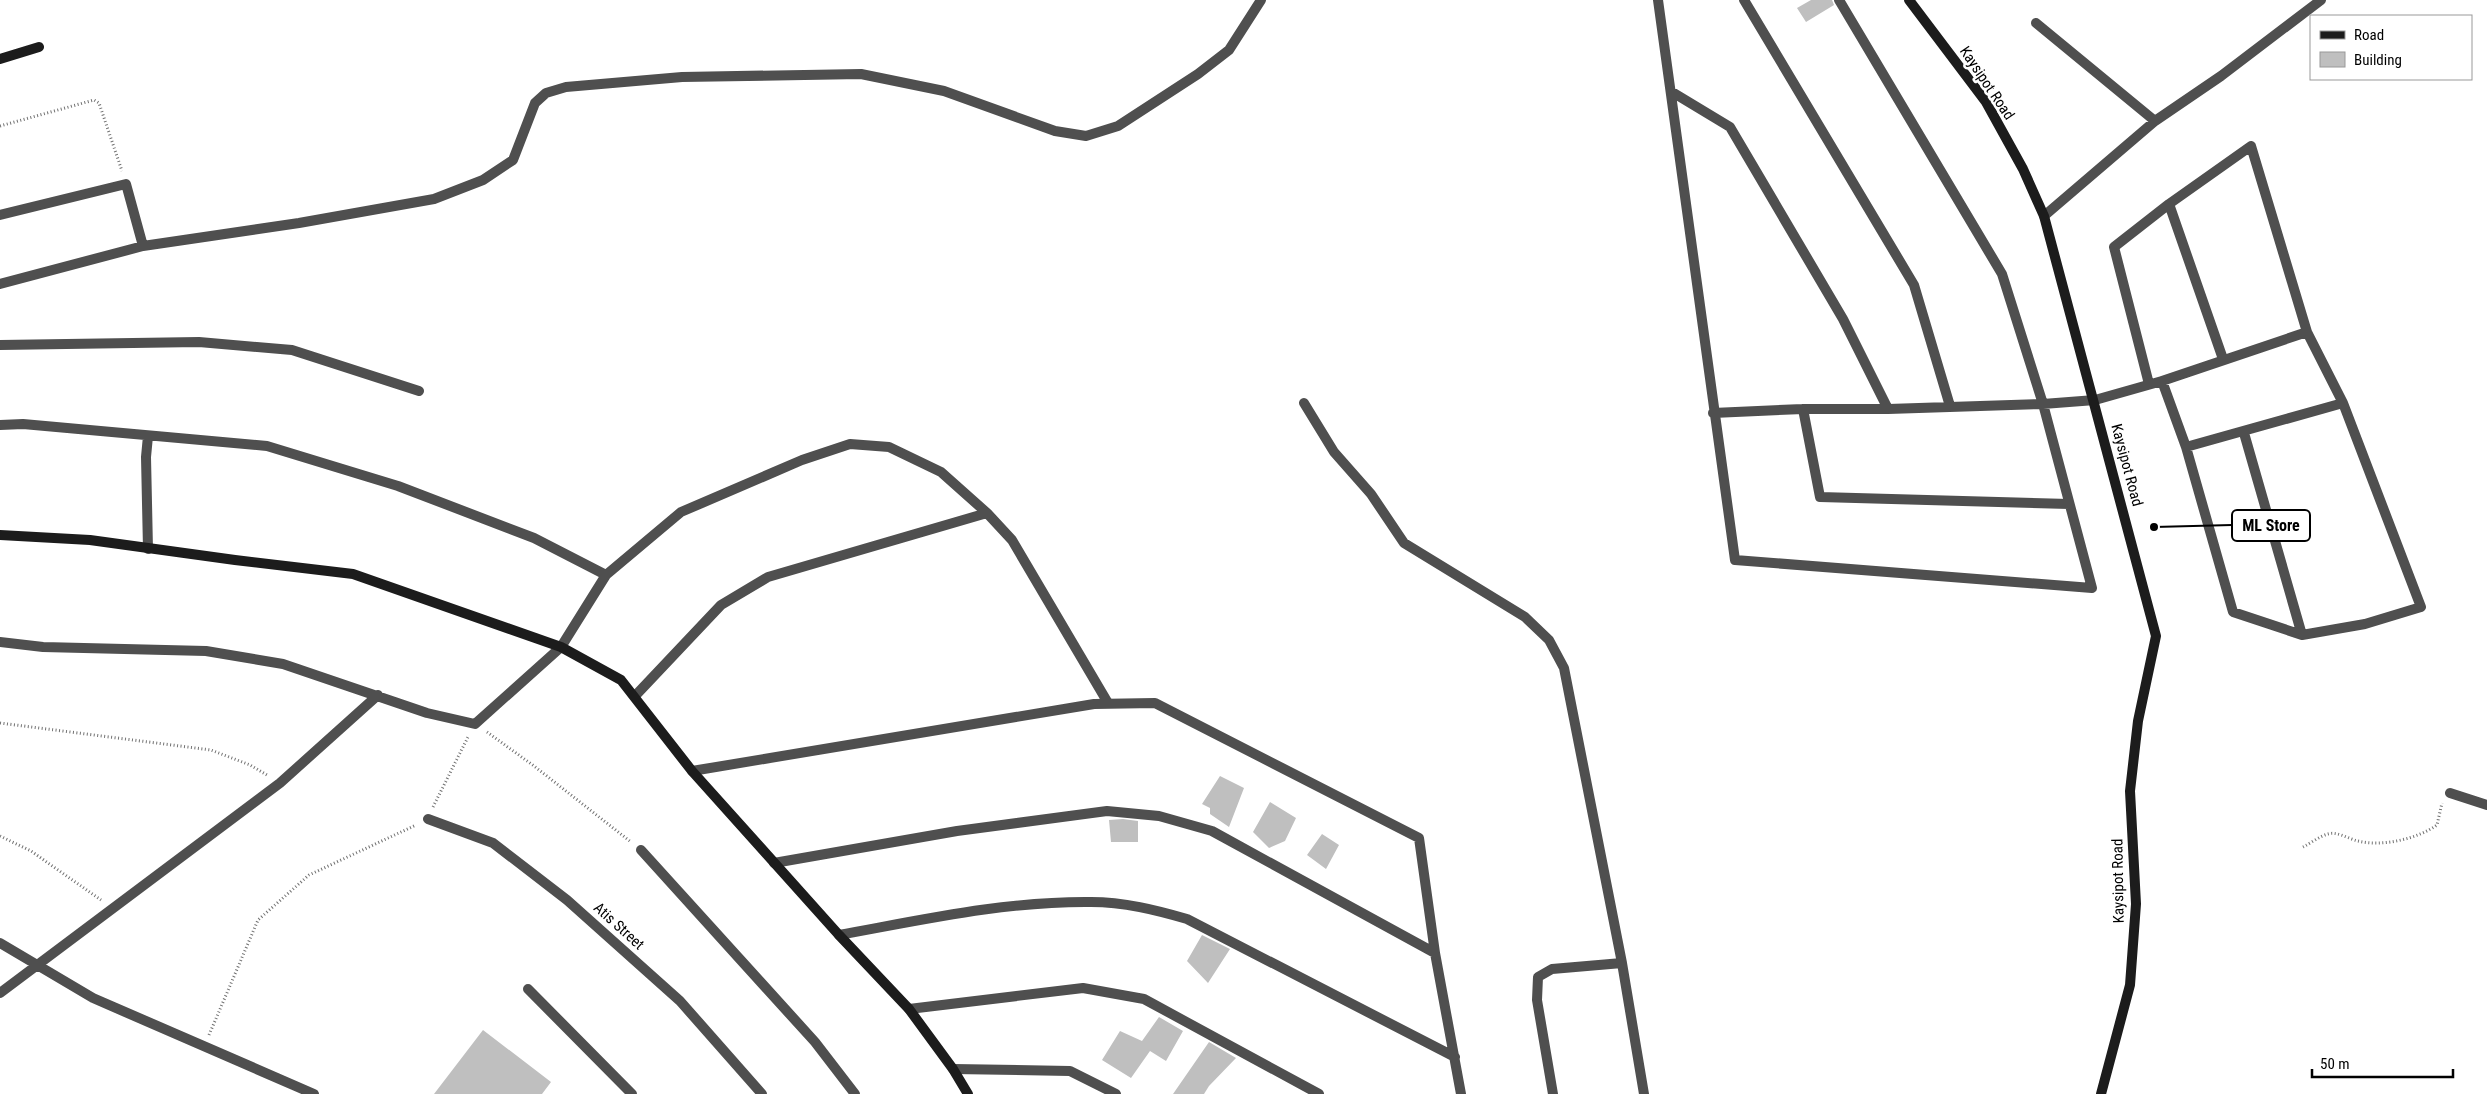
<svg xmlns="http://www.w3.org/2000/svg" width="2487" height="1094" viewBox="0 0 2487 1094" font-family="'Roboto Condensed',sans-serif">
	<rect width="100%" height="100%" fill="#fff"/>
	<!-- building -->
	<path fill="#bfbfbf" d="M1811 0H1832L1834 5 1806 22 1797 8Z
		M1220 776 1244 788 1229 827 1210 814V808L1202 804Z
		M1270 802 1296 818 1285 841 1269 848 1253 832Z
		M1123 819 1138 821V842H1111L1109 820Z
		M1322 834 1339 845 1326 869 1307 855Z
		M1202 935 1230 949 1208 983 1187 961Z
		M1159 1017 1183 1031 1166 1061 1150 1051 1131 1078 1102 1060 1120 1031 1142 1041Z
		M483 1030 551 1082 542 1094H434Z
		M1209 1042 1236 1058 1209 1086 1204 1094H1173Z"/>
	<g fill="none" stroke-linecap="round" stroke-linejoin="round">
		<!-- path -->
		<path stroke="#717171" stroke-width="3" stroke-dasharray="1 2.5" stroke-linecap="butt" d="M0 126 94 100 99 103 122 171
			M0 723 211 750 250 765 267 775
			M487 732 534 766 631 842
			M433 807 468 737
			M0 836 31 851 101 900
			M2303 847C2311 843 2320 836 2328 834 2337 831 2349 839 2358 841 2382 847 2417 839 2437 825L2442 803
			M209 1035 258 920 309 875 416 825"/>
		<!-- street -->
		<path stroke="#4f4f4f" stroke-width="10" d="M1658 0 1735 560 2092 588 2043 404 2002 274 1839 0
			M1744 0 1914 285 1950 406
			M2036 23 2155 121
			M1672 92 1730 127 1843 319 1888 409
			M2169 204 2223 359
			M0 215 126 184 143 246
			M2044 216 2155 121 2221 76 2321 0
			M0 284 143 246 299 223 434 199 483 180 513 160 535 103 546 93 566 87 682 77 861 74 944 91 1055 131 1086 136 1118 126 1198 74 1229 50 1261 0
			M0 345 199 342 292 350 419 391
			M2149 384 2114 247 2169 204 2251 146 2307 332 2343 403 2421 607 2365 624 2302 635 2233 612 2186 447 2162 381
			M1304 403 1334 452 1371 494 1404 543 1525 617 1549 640 1564 668 1622 963 1644 1094
			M1803 409 1820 497 2069 504
			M1713 413 1803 409H1888L2043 404 2095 400 2162 381 2307 332
			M0 425 23 424 267 446 398 486 534 538 606 575
			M2244 433 2302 635
			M148 436 146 457 148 549
			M2186 447 2343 403
			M0 642 43 647 206 651 283 664 427 713 475 724 561 647 606 575 681 512 802 460 850 444 889 447 941 472 987 513 1012 540 1108 703
			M635 696 721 605 768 577 987 513
			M692 771 1094 704 1155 703 1419 838 1435 953 1461 1094
			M2450 793 2487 805
			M428 819 493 843 567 900 680 1001 762 1094
			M641 850 815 1042 855 1094
			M774 863 957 831 1107 811 1159 816 1212 831 1435 953
			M839 935C922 920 1006 901 1091 902 1124 902 1156 910 1187 919L1455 1057
			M0 943 93 998 314 1094
			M528 989 632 1094
			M0 993 280 783 378 695
			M909 1009 1083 988 1144 999 1319 1094
			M953 1069 1070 1071 1116 1094
			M1553 1094 1537 1000 1538 977 1552 969 1622 963"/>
		<!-- secondary -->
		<path stroke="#1c1c1c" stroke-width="10" d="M1909 0 1986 102 2023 169 2044 216 2156 636 2138 721 2130 791 2136 904 2130 985 2101 1094
			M0 59 39 47
			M0 535 90 540 235 560 353 574 561 647 621 680 692 771 839 935 909 1009 953 1069 968 1094"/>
	</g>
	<g text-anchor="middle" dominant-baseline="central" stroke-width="5" stroke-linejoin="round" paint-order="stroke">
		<!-- street labels -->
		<g font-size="15" fill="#000" stroke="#fff">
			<text transform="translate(1987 83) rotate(56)">Kaysipot Road</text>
			<text transform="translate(2127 465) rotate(75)">Kaysipot Road</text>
			<text transform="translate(2118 881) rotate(-91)">Kaysipot Road</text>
			<text transform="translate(619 926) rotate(42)">Atis Street</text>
		</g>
	</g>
	<!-- callouts -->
	<path fill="none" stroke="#000" stroke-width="2" d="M2154 527L2232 525"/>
	<circle fill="#000" stroke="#fff" stroke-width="2" cx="2154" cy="527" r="5"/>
	<rect fill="#fff" stroke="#000" stroke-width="2" x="2232" y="510" width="78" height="31" rx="5"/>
	<g font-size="16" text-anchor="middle" font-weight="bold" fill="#000">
		<text x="2271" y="531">ML Store</text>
	</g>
	<!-- legend -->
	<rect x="2310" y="15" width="162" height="65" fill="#ffffff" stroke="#999999"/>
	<rect x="2320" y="31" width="25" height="8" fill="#1c1c1c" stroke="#999999"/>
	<text x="2354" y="40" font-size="15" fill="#000000">Road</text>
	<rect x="2320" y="52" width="25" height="15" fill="#bfbfbf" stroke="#999999"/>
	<text x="2354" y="65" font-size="15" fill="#000000">Building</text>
	<!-- scale -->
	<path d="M2312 1069v8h141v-8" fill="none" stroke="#000000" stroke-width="2.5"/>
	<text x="2320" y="1069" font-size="15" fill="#000000" stroke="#ffffff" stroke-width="4" paint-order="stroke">50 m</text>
</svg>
